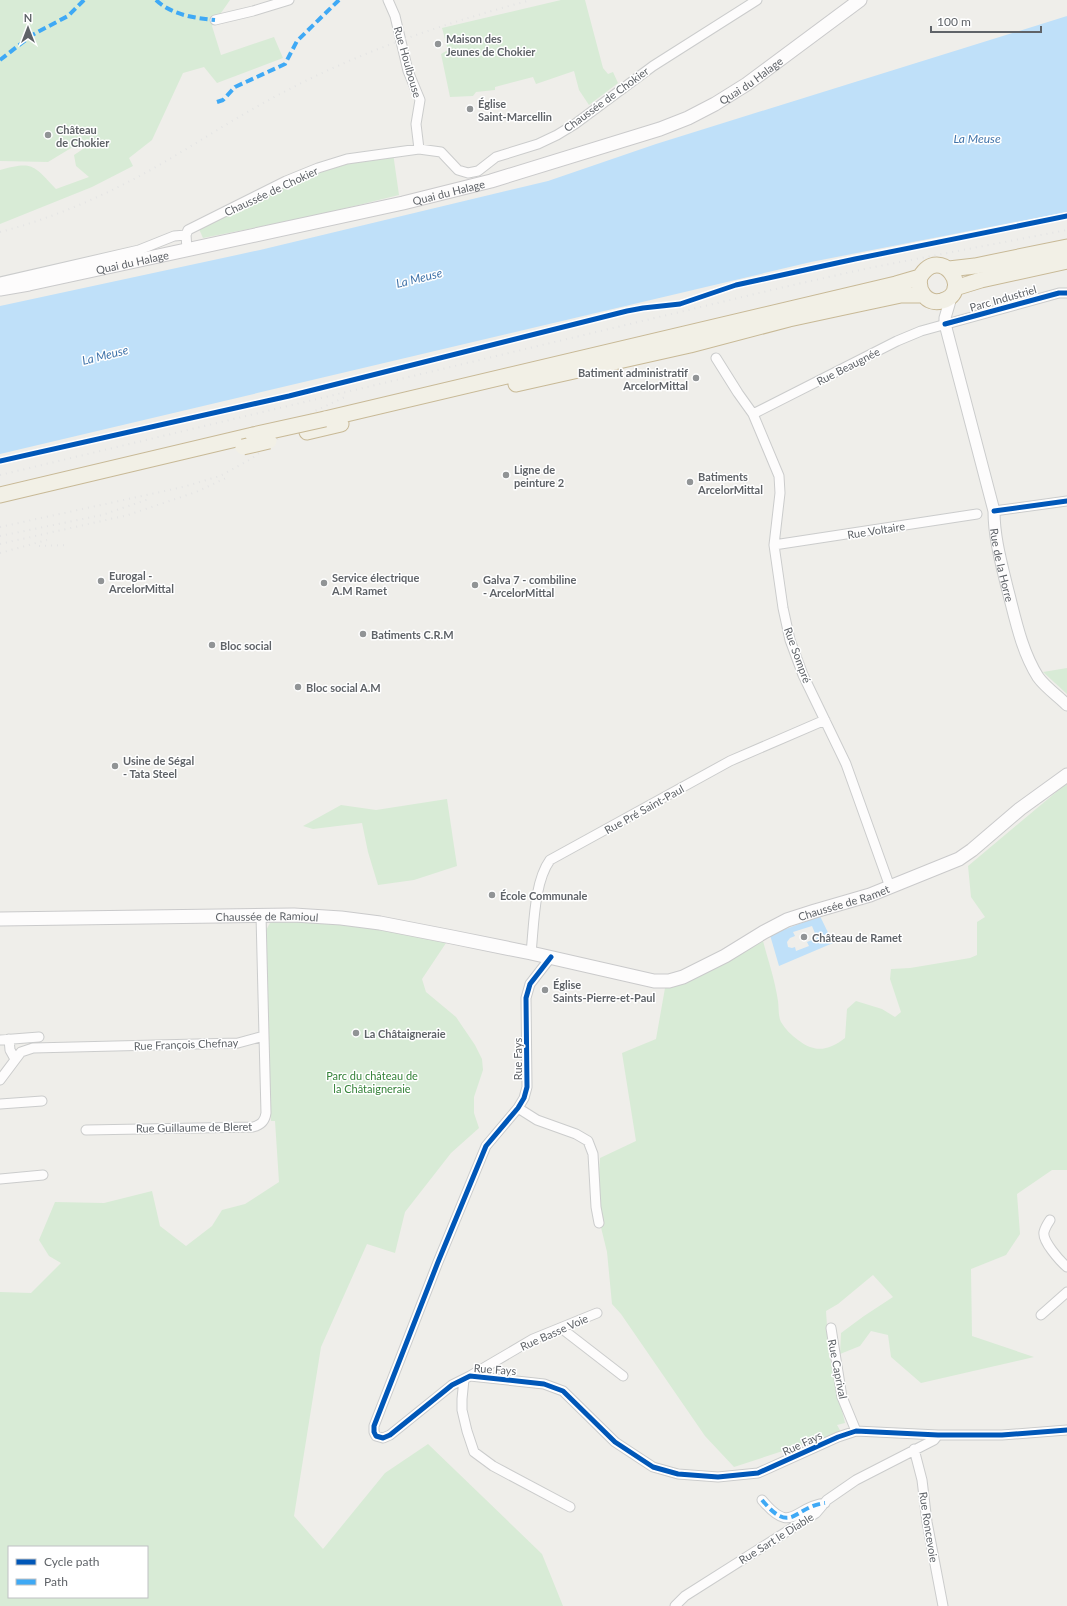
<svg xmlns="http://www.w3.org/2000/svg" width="1067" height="1606" viewBox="0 0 1067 1606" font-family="Lato,sans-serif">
	<rect width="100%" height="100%" fill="#efeeea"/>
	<!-- green -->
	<path fill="#d8ebd6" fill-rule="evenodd" d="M0 0H230L212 26 221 55 274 37 283 58 217 83 204 67 183 73 152 140 129 158 133 166 92 187 0 224V170C33 161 33 165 56 189L89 177 76 166 74 155 83 149 81 142 48 162 0 161Z
		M561 0H585L603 68 608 74 613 72 618 83 589 105 579 90 574 71 536 84 533 77 495 87V90L476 92 473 96 450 97 441 54 448 50 442 28Z
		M393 153 399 195 318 215 203 238 199 229 258 198 334 163Z
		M1067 668V694L1043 672Z
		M1067 783V1170H1052L1017 1194 1020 1234 1006 1255 971 1269 972 1336 1034 1357 921 1383 891 1357 888 1335 871 1331 860 1346 840 1354 841 1333 864 1316 893 1297 873 1275 838 1304 826 1311 829 1355 845 1423 837 1425 841 1432 734 1467 705 1436 621 1314 612 1304 607 1252 596 1207 600 1158 636 1141 622 1053 656 1039 665 988 684 982 761 940 763 941C768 960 775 980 778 1001 779 1007 778 1016 781 1022 785 1029 791 1035 798 1040 815 1053 828 1051 845 1038L847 1009 856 1001 882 1009 895 1017 901 1012 890 979 891 969 910 968 970 958 977 955V922L985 917 971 897 968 866Z
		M447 799 457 866 414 880 378 885 368 852 362 823 313 829 303 826 341 805 376 810Z
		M279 919 337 921 448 940 422 979 426 992 456 1017 475 1045 482 1059 483 1070 474 1097V1113L479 1128 451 1153 405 1212 395 1253 367 1244 321 1347 294 1516 323 1549 385 1473 428 1444 542 1554 563 1606H0V1292L31 1293 61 1263 49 1256 39 1240 55 1202 104 1203 152 1191 160 1226 186 1246 212 1226 222 1210 245 1204 279 1182 275 1121H271L265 932 270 923ZM9 1547H147V1597H9Z"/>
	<!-- water -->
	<path fill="#bfe0f9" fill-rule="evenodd" d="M1067 16V212L811 262 0 454V306L260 250 548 181 656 144Z
		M820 916 833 943 779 966 770 935ZM812 926 817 938 807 942 809 946 796 951 795 947 792 948 788 947 787 942 790 938 795 936 793 932Z"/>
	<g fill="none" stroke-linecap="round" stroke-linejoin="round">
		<defs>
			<path id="minor" d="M388 0 395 16 408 71 420 100 416 124 419 149
				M215 20 253 11 289 0
				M187 249 186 235 188 230 286 181 318 168 347 159 419 149 441 152 458 170 468 173 478 171 496 157 538 144 557 135 575 124 653 66 757 0
				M0 282 139 250 174 236 186 235
				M716 358 738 393 753 414 779 476 780 493 774 545 783 608 790 640 803 675 846 764 890 887
				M753 414 897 341 921 331 1059 293H1067
				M994 511 1067 501
				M774 545 977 514
				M531 953C534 925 534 882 550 860L730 761 825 720
				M551 957 530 984 526 998 527 1087 524 1098 518 1108 486 1146 438 1262 374 1426V1432L376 1436 383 1438 390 1435 452 1385 470 1376 544 1384 563 1391 615 1442 653 1467 678 1474 718 1477 758 1473 838 1437 856 1431 938 1435H1002L1067 1430
				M9 1039 10 1050 15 1059
				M0 1040 39 1037
				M0 1080 21 1052 33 1048 238 1043 264 1036 261 915
				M0 1104 42 1101
				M518 1108 537 1120 576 1134 588 1141 593 1154 596 1207 599 1223
				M86 1130 253 1127C261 1125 265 1121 266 1113L264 1036
				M0 1179 43 1175
				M1050 1220C1048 1223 1045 1228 1044 1232 1042 1241 1060 1261 1067 1267
				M1041 1315 1067 1292
				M561 1328 623 1376
				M831 1328 842 1397 856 1431
				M470 1376 533 1339 597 1313
				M464 1379 462 1399V1410L467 1431 474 1452 493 1466 570 1507
				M914 1449 922 1480 927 1522 943 1606
				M762 1500C792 1536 793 1507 825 1503
				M675 1606 685 1596 816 1513 827 1500 856 1480 934 1440 938 1435"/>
			<g id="tertiary">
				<path id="s1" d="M952 294 945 318V324L994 511C994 537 1001 562 1007 587 1015 617 1021 650 1038 677 1045 687 1058 696 1067 705"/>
			</g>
			<g id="secondary">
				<path id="s2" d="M0 289 29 284 403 203 491 181 660 129 688 118 715 104 747 84 860 0"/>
				<path id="s3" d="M0 919 294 915 341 918 380 923 452 937 531 953 654 981H669L683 977 725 956 764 932 787 920 815 911 870 895 959 859 972 850 1020 809 1067 775"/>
			</g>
			<path id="trunk" d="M949 269 975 266 1067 247
				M955 288 981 280 1067 261
				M516 384 690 345 789 319 840 308 901 295H923
				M325 419 896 284 920 277C940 243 975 291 942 301 926 305 917 290 920 277
				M307 432 341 424
				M0 495 253 435"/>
		</defs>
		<!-- minor casing -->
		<use href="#minor" stroke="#cbcccc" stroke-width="11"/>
		<!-- tertiary casing -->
		<use href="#tertiary" stroke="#cbcccc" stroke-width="13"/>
		<!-- secondary casing -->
		<use href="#secondary" stroke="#cacacb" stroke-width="15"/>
		<!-- trunk casing -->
		<use href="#trunk" stroke="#c8b996" stroke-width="17"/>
		<!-- minor -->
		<use href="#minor" stroke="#fdfcfc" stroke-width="9"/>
		<!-- tertiary -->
		<use href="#tertiary" stroke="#fdfcfc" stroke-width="11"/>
		<!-- secondary -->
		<use href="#secondary" stroke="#fdfcfc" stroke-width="13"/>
		<!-- trunk -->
		<use href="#trunk" stroke="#f2f0e6" stroke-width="15"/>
		<!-- rail -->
		<path stroke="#e4e4e4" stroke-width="2" stroke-dasharray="1 5" stroke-linecap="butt" d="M0 232C46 220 90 202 132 180 178 156 221 126 267 101 352 54 438 25 531 0
			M0 475 784 287 869 268 1067 230
			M0 527 183 487 220 476 251 459 315 411 345 397
			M0 536 102 515 149 499
			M0 544 128 515 196 492 226 478
			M39 546 69 545
			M0 553 47 540"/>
		<defs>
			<path id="trunk-bridge" d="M253 435 325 419
				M243 447 269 441"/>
		</defs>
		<!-- trunk-bridge casing -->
		<use href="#trunk-bridge" stroke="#c8b996" stroke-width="17" stroke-linecap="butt"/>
		<!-- trunk-bridge -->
		<use href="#trunk-bridge" stroke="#f2f0e6" stroke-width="15"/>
		<!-- quiet -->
		<path stroke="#3fa9f5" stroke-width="4" stroke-dasharray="8 4" stroke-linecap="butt" d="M156 0C172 15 194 18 215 20
			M0 60 32 35 68 16 84 0
			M217 102 223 100 235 87 285 64 297 41 339 0
			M762 1500C792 1536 793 1507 825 1503"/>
		<defs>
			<path id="cycleway" d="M945 324 1059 293H1067
				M0 461 289 396 627 311 643 308 680 304 736 285 855 259 1067 216
				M994 511 1067 501
				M551 957 530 984 526 998 527 1087 524 1098 518 1108 486 1146 438 1262 374 1426V1432L376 1436 383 1438 390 1435 452 1385 470 1376 544 1384 563 1391 615 1442 653 1467 678 1474 718 1477 758 1473 838 1437 856 1431 938 1435H1002L1067 1430"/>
		</defs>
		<!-- cycleway casing -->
		<use href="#cycleway" stroke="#fff" stroke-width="8"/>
		<!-- cycleway -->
		<use href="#cycleway" stroke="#0057b8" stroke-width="5"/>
	</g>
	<!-- markers -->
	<g fill="#919496" stroke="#fff" stroke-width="1.5">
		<circle cx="438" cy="44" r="4"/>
		<circle cx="470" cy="109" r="4"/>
		<circle cx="48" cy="135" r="4"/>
		<circle cx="696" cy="378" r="4"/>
		<circle cx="506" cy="475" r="4"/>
		<circle cx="690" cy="482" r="4"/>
		<circle cx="101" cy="581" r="4"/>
		<circle cx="324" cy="583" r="4"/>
		<circle cx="475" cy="585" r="4"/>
		<circle cx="363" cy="634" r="4"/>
		<circle cx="212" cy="645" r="4"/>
		<circle cx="298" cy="687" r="4"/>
		<circle cx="115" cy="766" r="4"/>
		<circle cx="492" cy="895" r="4"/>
		<circle cx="804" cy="937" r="4"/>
		<circle cx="545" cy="990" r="4"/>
		<circle cx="356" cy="1033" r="4"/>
	</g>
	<g text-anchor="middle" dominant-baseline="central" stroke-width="3" stroke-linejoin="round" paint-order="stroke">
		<!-- poi labels -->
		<g font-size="11" font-weight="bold" fill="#5f6368" stroke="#fff" text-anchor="start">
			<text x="446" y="38">Maison des<tspan x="446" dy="13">Jeunes de Chokier</tspan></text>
			<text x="478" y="103">Église<tspan x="478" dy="13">Saint-Marcellin</tspan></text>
			<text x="56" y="129">Château<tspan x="56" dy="13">de Chokier</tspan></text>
			<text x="688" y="372" text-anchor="end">Batiment administratif<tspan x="688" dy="13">ArcelorMittal</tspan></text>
			<text x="514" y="469">Ligne de<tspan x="514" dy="13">peinture 2</tspan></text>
			<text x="698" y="476">Batiments<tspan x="698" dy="13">ArcelorMittal</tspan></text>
			<text x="109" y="575">Eurogal -<tspan x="109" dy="13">ArcelorMittal</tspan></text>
			<text x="332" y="577">Service électrique<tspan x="332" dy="13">A.M Ramet</tspan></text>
			<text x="483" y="579">Galva 7 - combiline<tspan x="483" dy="13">- ArcelorMittal</tspan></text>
			<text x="371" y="634">Batiments C.R.M</text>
			<text x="220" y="645">Bloc social</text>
			<text x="306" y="687">Bloc social A.M</text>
			<text x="123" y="760">Usine de Ségal<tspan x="123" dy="13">- Tata Steel</tspan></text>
			<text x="500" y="895">École Communale</text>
			<text x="812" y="937">Château de Ramet</text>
			<text x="553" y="984">Église<tspan x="553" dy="13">Saints-Pierre-et-Paul</tspan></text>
			<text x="364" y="1033">La Châtaigneraie</text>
		</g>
		<!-- street labels -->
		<g font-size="11" fill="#5f6368" stroke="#fff">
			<text transform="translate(408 62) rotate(74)">Rue Houlbouse</text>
			<text stroke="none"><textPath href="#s2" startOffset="783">Quai du Halage</textPath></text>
			<text transform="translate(606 99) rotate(-36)">Chaussée de Chokier</text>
			<text transform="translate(271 191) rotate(-25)">Chaussée de Chokier</text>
			<text stroke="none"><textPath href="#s2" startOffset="459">Quai du Halage</textPath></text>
			<text stroke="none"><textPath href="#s2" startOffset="135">Quai du Halage</textPath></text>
			<text transform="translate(1003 298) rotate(-16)">Parc Industriel</text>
			<text transform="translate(848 366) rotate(-27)">Rue Beaugnée</text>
			<text transform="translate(876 530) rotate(-9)">Rue Voltaire</text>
			<text stroke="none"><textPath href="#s1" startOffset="279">Rue de la Horre</textPath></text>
			<text transform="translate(798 655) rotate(70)">Rue Sompré</text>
			<text transform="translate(644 809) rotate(-29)">Rue Pré Saint-Paul</text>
			<text stroke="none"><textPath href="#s3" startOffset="868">Chaussée de Ramet</textPath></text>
			<text stroke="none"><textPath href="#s3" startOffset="267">Chaussée de Ramioul</textPath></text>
			<text transform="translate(186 1044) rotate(-2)">Rue François Chefnay</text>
			<text transform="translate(517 1059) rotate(-90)">Rue Fays</text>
			<text transform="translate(194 1127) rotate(-1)">Rue Guillaume de Bleret</text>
			<text transform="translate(554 1332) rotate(-24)">Rue Basse Voie</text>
			<text transform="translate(495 1369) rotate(4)">Rue Fays</text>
			<text transform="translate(838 1369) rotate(79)">Rue Caprival</text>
			<text transform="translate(802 1443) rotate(-25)">Rue Fays</text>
			<text transform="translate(929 1527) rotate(81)">Rue Roncevoie</text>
			<text transform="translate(776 1538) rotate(-32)">Rue Sart le Diable</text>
		</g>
		<!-- park labels -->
		<g font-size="11" fill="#348238" stroke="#fff">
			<text x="372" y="1075">Parc du château de<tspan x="372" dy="13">la Châtaigneraie</tspan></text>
		</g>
		<!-- water labels -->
		<g font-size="12" font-style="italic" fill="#4174aa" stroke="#fff">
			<text x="977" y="138">La Meuse</text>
			<text transform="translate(419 278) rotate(-14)">La Meuse</text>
			<text transform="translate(105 355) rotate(-14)">La Meuse</text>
		</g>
	</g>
	<!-- legend -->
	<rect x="8" y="1546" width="140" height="52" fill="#ffffff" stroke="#bfc1c3"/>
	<rect x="16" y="1559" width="20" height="6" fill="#0057b8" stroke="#bfc1c3"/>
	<text x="44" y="1566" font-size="12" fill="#5f6368">Cycle path</text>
	<rect x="16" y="1579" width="20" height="6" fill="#3fa9f5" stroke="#bfc1c3"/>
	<text x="44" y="1586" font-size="12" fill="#5f6368">Path</text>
	<!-- north arrow -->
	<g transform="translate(28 28)" stroke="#ffffff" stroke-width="3" paint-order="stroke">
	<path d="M0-3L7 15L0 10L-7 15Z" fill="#5f6368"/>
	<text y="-6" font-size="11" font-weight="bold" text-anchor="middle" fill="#5f6368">N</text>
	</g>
	<!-- scale -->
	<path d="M931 26v6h110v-6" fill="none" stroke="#5f6368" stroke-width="2"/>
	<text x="937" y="26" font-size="12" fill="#5f6368" stroke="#ffffff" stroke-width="3" paint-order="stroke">100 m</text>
</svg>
